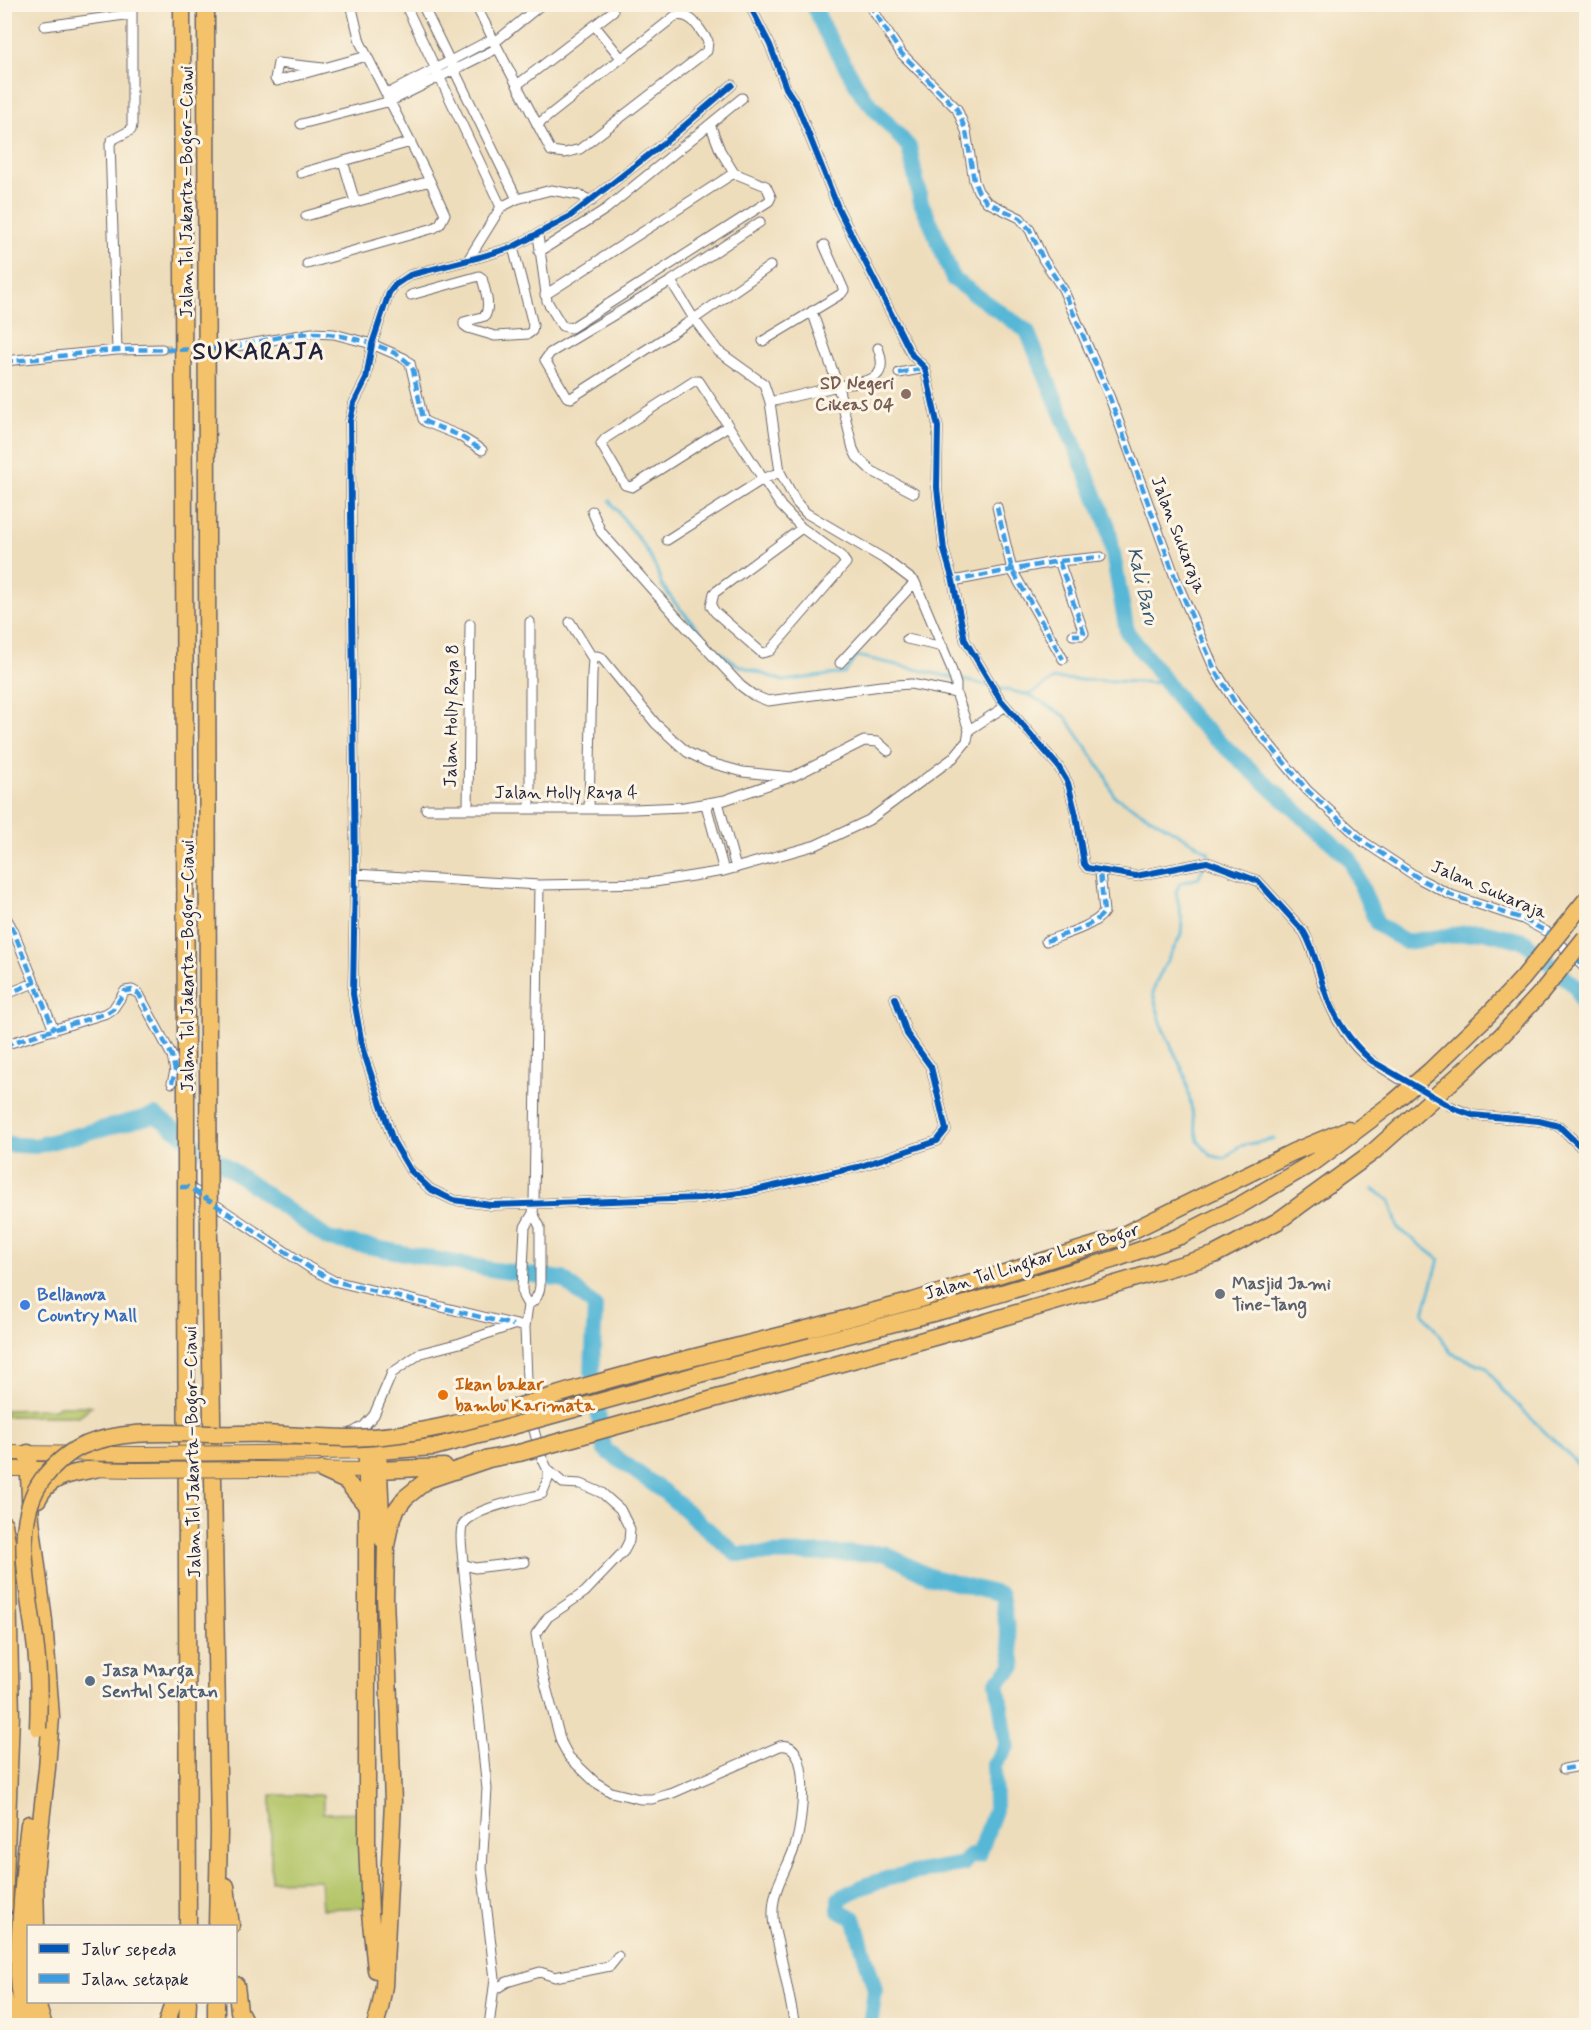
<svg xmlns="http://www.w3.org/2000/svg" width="1591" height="2030" viewBox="0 0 1591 2030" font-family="Mynerve,sans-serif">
	<rect width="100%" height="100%" fill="#fcf5e5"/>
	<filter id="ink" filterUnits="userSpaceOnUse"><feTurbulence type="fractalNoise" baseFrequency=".0167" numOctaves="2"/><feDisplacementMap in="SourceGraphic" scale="12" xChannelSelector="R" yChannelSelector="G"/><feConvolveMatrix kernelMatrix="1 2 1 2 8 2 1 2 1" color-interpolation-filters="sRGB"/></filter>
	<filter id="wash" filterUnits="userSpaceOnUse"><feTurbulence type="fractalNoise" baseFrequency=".008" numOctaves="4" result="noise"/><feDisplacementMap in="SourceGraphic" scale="24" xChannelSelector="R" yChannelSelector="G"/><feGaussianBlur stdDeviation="1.35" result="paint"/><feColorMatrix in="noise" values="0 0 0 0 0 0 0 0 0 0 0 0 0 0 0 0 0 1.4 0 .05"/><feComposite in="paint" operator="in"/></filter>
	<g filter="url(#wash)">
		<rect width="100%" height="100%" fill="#edb"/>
		<!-- grass -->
		<path fill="#b3c568" stroke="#6a7452" stroke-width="1.5" d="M60 1406H92L79 1416H5V1410L54 1409Z
			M271 1795H323V1813L367 1812 370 1907 322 1909 320 1880 271 1881Z"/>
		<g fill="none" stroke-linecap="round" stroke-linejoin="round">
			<!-- stream -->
			<path stroke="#57b7d6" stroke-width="3" d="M610 501 644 546 656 568 662 585 675 603 717 650 738 665 783 681 845 673 857 656 990 686
				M997 688 1029 695 1054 679 1167 683
				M1029 695 1065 716 1105 775 1114 796 1209 852 1207 856
				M1204 864 1199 878 1180 883 1176 892 1182 921 1181 935 1155 984 1153 994 1163 1029 1185 1075 1198 1141 1210 1155 1225 1159 1239 1146 1274 1139
				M1373 1189 1390 1201 1398 1228 1439 1259 1424 1313 1451 1353 1486 1367 1502 1390 1586 1472"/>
			<!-- river -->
			<path stroke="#57b7d6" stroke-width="16" d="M813 4 825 31 863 96 909 147 921 203 930 221 953 279 1027 331 1108 526 1127 632 1167 683 1193 718 1350 859 1377 924 1406 942 1482 931 1524 941 1576 987 1586 1011
				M4 1144 35 1146 155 1115 328 1239 495 1270 563 1279 595 1307 592 1371 604 1449 663 1491 736 1554 884 1553 929 1576 1001 1595 1014 1666 997 1682 1007 1746 994 1765 995 1810 979 1855 970 1856 963 1864C921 1872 875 1876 839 1899V1911L854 1918 875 1990 870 2026"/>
		</g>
	</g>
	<g filter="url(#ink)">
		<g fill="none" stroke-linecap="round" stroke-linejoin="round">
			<!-- minor-tunnel -->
			<path stroke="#c5b8a1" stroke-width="9" stroke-dasharray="9 4.5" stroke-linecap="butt" d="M162 349 226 348
				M1410 1085 1450 1106"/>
			<defs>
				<path id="minor" d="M405 4 501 207
					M422 4 517 199
					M475 4 551 151 565 153 580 149 707 51 708 41C699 29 692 12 675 16L537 125
					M749 4 770 45 786 88 797 105 839 210 912 355 925 368 938 427 937 488 944 550 953 581 965 640 1000 699 1058 766 1068 783 1076 815 1084 864 1087 868 1136 876 1207 862 1258 881 1304 932C1314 950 1318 970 1324 989 1331 1011 1345 1037 1362 1053 1373 1063 1387 1071 1400 1079
					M869 4 901 53 957 109 966 131 974 181 978 191 987 202 1020 218 1030 230 1043 259 1063 289 1110 398 1176 580 1215 670 1236 704 1307 790 1364 842 1420 879 1451 895 1523 919 1549 933 1586 969
					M45 26 132 14
					M595 26 621 58
					M494 43 542 4
					M323 68 278 63 275 79 277 81 367 56
					M517 85 613 11
					M732 85 669 139 569 217 513 247 480 257 410 275 395 285 389 293 372 344 366 379 354 403 350 421 355 874 353 994 363 1050 393 1141 410 1170 430 1189 453 1200 491 1205 702 1198 747 1192 858 1167 937 1141 946 1130 931 1067 907 1034 895 998
					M387 94 492 39
					M301 124 391 101 496 49
					M343 161 355 202
					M301 173 411 142
					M306 216 430 181
					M760 222 671 281 550 353 545 360 567 397 571 398 694 319 770 266
					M538 235 547 301 562 326 571 328 769 201 771 197 766 186 734 173 720 150 710 124
					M539 252 606 209 742 98
					M468 260 501 207 517 199 551 190 579 195 592 201
					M307 264 434 228 440 224 445 214 430 181 360 42 351 4
					M411 295 479 276 482 278C485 290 491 305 485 316L464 322V325L468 328 495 336 528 334 532 331 533 325 513 247
					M545 295 734 173
					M763 341 841 294 844 290 824 245
					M226 348 312 333 334 334 372 344 404 358 410 363 423 419 426 422 458 435 482 450
					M878 348C891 383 864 381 838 386L853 449 857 457 872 471 914 493
					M117 350 110 144 112 140 131 130 132 125V4
					M4 361 117 350 162 349
					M899 373 925 368
					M770 402 838 386 812 311
					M728 426 632 487 625 485 601 444 606 438 694 381H699L781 506 802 528 714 593 711 606 715 612 762 653 770 651 846 563 841 556 802 528
					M997 507 1012 570 1063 659
					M592 511 601 532 673 613 741 686 753 695 768 701 881 686 911 684 956 693
					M667 540 763 479 780 472
					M1059 561 1084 633 1082 635H1073
					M953 581 1059 561 1101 557
					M530 622V809
					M570 622 593 659
					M907 639 943 647
					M840 663 915 582
					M969 730 1006 706
					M718 802 736 868
					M706 805 724 871
					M426 809H633L684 807 725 800 788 778
					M468 809 470 624
					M589 809 592 674 593 659 596 656 601 657 656 724 687 752 707 762 743 772 792 777 864 741 878 742 888 751
					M355 874 539 885 648 883 724 871 816 845 869 820 953 758 967 741 969 730 956 693V684L950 665 915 582 886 560 806 513 796 502 780 472 770 402 764 384 718 351 694 319 671 281
					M4 914 13 930 54 1030
					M1046 941C1062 935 1096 926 1104 912L1100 872
					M4 995 34 983
					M4 1045 107 1013 113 1009 125 991 132 990 139 994 172 1056 175 1071 172 1083
					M1450 1106 1472 1115 1539 1121 1559 1126 1586 1152
					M185 1187H189L310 1268 334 1281 525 1327
					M528 1305C536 1300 539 1295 540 1286V1227L533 1213
					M528 1406 525 1327 528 1305 523 1296 522 1289 525 1227 533 1213 534 1202 539 885
					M531 1419 541 1456 548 1470 563 1483 581 1484 602 1493 620 1509 630 1529 629 1541 624 1551 585 1592 548 1617 536 1634 542 1672 561 1742 569 1757 595 1782 611 1792 640 1799H652L673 1793 780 1746C813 1739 802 1824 796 1843 789 1867 773 1886 773 1912 772 1924 777 1937 779 1948 785 1974 790 2000 795 2026
					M348 1435 364 1426 374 1415 392 1373 421 1353 460 1343 513 1325
					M463 1564 475 1568 525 1562
					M1564 1769 1586 1765
					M494 1990 507 1982 540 1972 555 1977 610 1966 618 1956
					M489 2026 495 1979 482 1868 487 1789 463 1564C463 1554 459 1537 462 1527 468 1509 524 1499 542 1494L548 1479V1470"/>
				<path id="primary" d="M4 1453 137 1454
					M261 1453 376 1451
					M4 1469H56
					M85 1469 136 1470
					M261 1469 377 1470"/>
				<path id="motorway" d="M182 4 186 1061
					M206 4 208 1061
					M1565 926 1586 900
					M186 1240 188 1926
					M209 1240 219 1832 217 1926
					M807 1329 913 1301 1115 1239 1293 1152 1348 1129
					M725 1367 956 1307 1115 1259 1180 1236 1237 1207 1317 1160 1394 1102 1430 1071 1489 1014 1522 979
					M735 1393 966 1328 1214 1255 1278 1221 1373 1152 1459 1075 1502 1035 1541 993
					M367 1452V1842L370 1913 376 1970
					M28 1453 31 1520 44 1621 51 1717 47 1768 35 1874 36 1926
					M479 1461 519 1453
					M322 1470 346 1481 366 1505
					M379 1470 444 1467
					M38 1499C49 1475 72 1474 95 1469
					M4 1524 7 1542 11 1715 4 1908
					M382 1539 378 1451 434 1447 509 1427
					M226 1886 231 1926
					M236 1985 239 2011 247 2026
					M4 1996 12 2026
					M38 2002 39 2010 44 2026
					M216 2002V2026
					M28 2026C15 1989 19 1953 21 1916 23 1885 25 1855 29 1824
					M166 2026 173 2002
					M187 2026 188 2002
					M375 2026 380 2008 384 1986 393 1802 385 1597 386 1546 390 1525 396 1510 405 1498 427 1480 489 1459"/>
			</defs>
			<!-- minor casing -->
			<use href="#minor" stroke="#696368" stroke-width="11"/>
			<!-- primary casing -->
			<use href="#primary" stroke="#696368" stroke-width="16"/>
			<!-- motorway casing -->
			<use href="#motorway" stroke="#696368" stroke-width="19"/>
			<!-- minor -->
			<use href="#minor" stroke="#fff" stroke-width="9"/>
			<!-- primary -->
			<use href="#primary" stroke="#f4c26a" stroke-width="14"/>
			<!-- motorway -->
			<use href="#motorway" stroke="#f4c26a" stroke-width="16"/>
			<defs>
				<path id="primary-bridge" d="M137 1454 261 1453
					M136 1470 261 1469"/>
				<path id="motorway-bridge" d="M1522 979 1565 926
					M1541 993 1585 938
					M186 1061V1240
					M208 1061 209 1240
					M509 1427 725 1367
					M519 1453 735 1393
					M38 1728C39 1705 39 1682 37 1660 33 1605 8 1527 42 1480 51 1468 68 1452 82 1446 122 1429 169 1433 212 1434 229 1435 247 1433 264 1434 292 1435 320 1438 348 1438 430 1437 506 1410 583 1387 657 1365 733 1348 807 1329"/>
			</defs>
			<!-- primary-bridge casing -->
			<use href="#primary-bridge" stroke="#696368" stroke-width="16" stroke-linecap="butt"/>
			<!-- motorway-bridge casing -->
			<use href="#motorway-bridge" stroke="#696368" stroke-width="19" stroke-linecap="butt"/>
			<!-- primary-bridge -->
			<use href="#primary-bridge" stroke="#f4c26a" stroke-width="14"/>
			<!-- motorway-bridge -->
			<use href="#motorway-bridge" stroke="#f4c26a" stroke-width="16"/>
			<!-- quiet -->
			<path stroke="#3c9ce2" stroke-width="4.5" stroke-dasharray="9 4.5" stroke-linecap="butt" d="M869 4 901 53 957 109 966 131 974 181 978 191 987 202 1020 218 1030 230 1043 259 1063 289 1110 398 1176 580 1215 670 1236 704 1307 790 1364 842 1420 879 1451 895 1523 919 1549 933
				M4 361C43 360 80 352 118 350 155 348 192 352 228 347 255 344 288 333 314 333 338 333 404 347 413 370L423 419 426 422 458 435 482 450
				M899 373 925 368
				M997 507 1012 570 1063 659
				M1059 561 1084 633 1082 635H1073
				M953 581 1059 561 1101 557
				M4 914 13 930 54 1030
				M1046 941C1062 935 1096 926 1104 912L1100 872
				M1578 961 1586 969
				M4 995 34 983
				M4 1045 107 1013 113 1009 125 991 132 990 139 994 172 1056 175 1071 172 1083
				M180 1187H189L310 1268 334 1281 513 1325
				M1564 1769 1586 1765"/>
			<defs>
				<path id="cycleway" d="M749 4 770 45 786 88 797 105 839 210 912 355 925 368 938 427 937 488 944 550 953 581 965 640 1000 699 1058 766 1068 783 1076 815 1084 864 1087 868 1136 876 1207 862 1258 881 1304 932C1315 950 1318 971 1325 991 1333 1017 1351 1043 1372 1061L1455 1109 1472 1115 1539 1121 1559 1126 1586 1152
					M732 85 669 139 569 217 513 247 480 257 410 275 395 285 389 293 372 344 366 379 354 403 350 421 355 874 353 994 363 1050 393 1141 410 1170 430 1189 453 1200 491 1205 702 1198 747 1192 858 1167 937 1141 946 1130 931 1067 907 1034 895 998"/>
			</defs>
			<!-- cycleway casing -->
			<use href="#cycleway" stroke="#fcf5e5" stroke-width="10"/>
			<!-- cycleway -->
			<use href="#cycleway" stroke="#0057b8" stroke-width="6"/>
		</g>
	</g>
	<!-- markers -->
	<circle fill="#8d6e63" stroke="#fcf5e5" stroke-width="2" cx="906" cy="394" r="6"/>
	<circle fill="#6b7280" stroke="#fcf5e5" stroke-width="2" cx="1220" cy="1294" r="6"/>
	<circle fill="#3f7fe0" stroke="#fcf5e5" stroke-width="2" cx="25" cy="1305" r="6"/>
	<circle fill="#e8710a" stroke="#fcf5e5" stroke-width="2" cx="443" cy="1395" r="6"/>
	<circle fill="#5c6f8a" stroke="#fcf5e5" stroke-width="2" cx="90" cy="1681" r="6"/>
	<g text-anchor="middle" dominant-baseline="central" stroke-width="6" stroke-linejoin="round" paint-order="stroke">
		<!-- street labels -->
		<g font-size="18" fill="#22223b" stroke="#fcf5e5">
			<text transform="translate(187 192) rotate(-90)">Jalan Tol Jakarta–Bogor–Ciawi</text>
			<text transform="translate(1178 535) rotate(69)">Jalan Sukaraja</text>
			<text transform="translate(452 716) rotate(-89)">Jalan Holly Raya 8</text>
			<text x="566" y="793">Jalan Holly Raya 4</text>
			<text transform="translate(1489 890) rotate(23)">Jalan Sukaraja</text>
			<text transform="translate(188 966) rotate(-90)">Jalan Tol Jakarta–Bogor–Ciawi</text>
			<text transform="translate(1032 1262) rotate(-17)">Jalan Tol Lingkar Luar Bogor</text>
			<text transform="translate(193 1452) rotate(-91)">Jalan Tol Jakarta–Bogor–Ciawi</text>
		</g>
		<!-- education labels -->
		<g font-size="18" font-weight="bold" fill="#785e54" stroke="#fcf5e5" text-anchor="end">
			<text x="894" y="384">SD Negeri<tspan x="894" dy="21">Cikeas 04</tspan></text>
		</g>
		<!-- worship labels -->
		<g font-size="18" font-weight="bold" fill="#5b616d" stroke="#fcf5e5" text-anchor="start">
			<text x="1232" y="1284">Masjid Jami<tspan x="1232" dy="21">Tine-Tang</tspan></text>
		</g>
		<!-- shop labels -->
		<g font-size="18" font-weight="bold" fill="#366cbe" stroke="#fcf5e5" text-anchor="start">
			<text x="37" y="1295">Bellanova<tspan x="37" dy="21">Country Mall</tspan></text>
		</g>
		<!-- food labels -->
		<g font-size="18" font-weight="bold" fill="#c56008" stroke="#fcf5e5" text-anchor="start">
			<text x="455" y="1385">Ikan bakar<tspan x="455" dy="21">bambu Karimata</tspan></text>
		</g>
		<!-- service labels -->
		<g font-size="18" font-weight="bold" fill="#4e5e75" stroke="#fcf5e5" text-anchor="start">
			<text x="102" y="1671">Jasa Marga<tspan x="102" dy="21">Sentul Selatan</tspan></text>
		</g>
		<!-- water labels -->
		<g font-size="20" font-style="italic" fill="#355671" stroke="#fcf5e5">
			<text transform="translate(1142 586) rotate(77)">Kali Baru</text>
		</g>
		<!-- district labels -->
		<g font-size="24" font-weight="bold" letter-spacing="1.5" fill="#22223b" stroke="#fcf5e5">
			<text x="259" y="352">SUKARAJA</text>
		</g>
	</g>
	<!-- margin -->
	<rect width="1591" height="2030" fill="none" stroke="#fcf5e5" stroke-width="24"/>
	<!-- legend -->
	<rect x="27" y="1925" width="210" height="78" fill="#fcf5e5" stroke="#a5a1a1" stroke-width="1.5"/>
	<rect x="39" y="1944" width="30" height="9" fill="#0057b8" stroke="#a5a1a1" stroke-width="1.5"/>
	<text x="81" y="1955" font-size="18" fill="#22223b">Jalur sepeda</text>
	<rect x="39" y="1974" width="30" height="9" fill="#3c9ce2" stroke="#a5a1a1" stroke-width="1.5"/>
	<text x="81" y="1985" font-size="18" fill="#22223b">Jalan setapak</text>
</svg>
